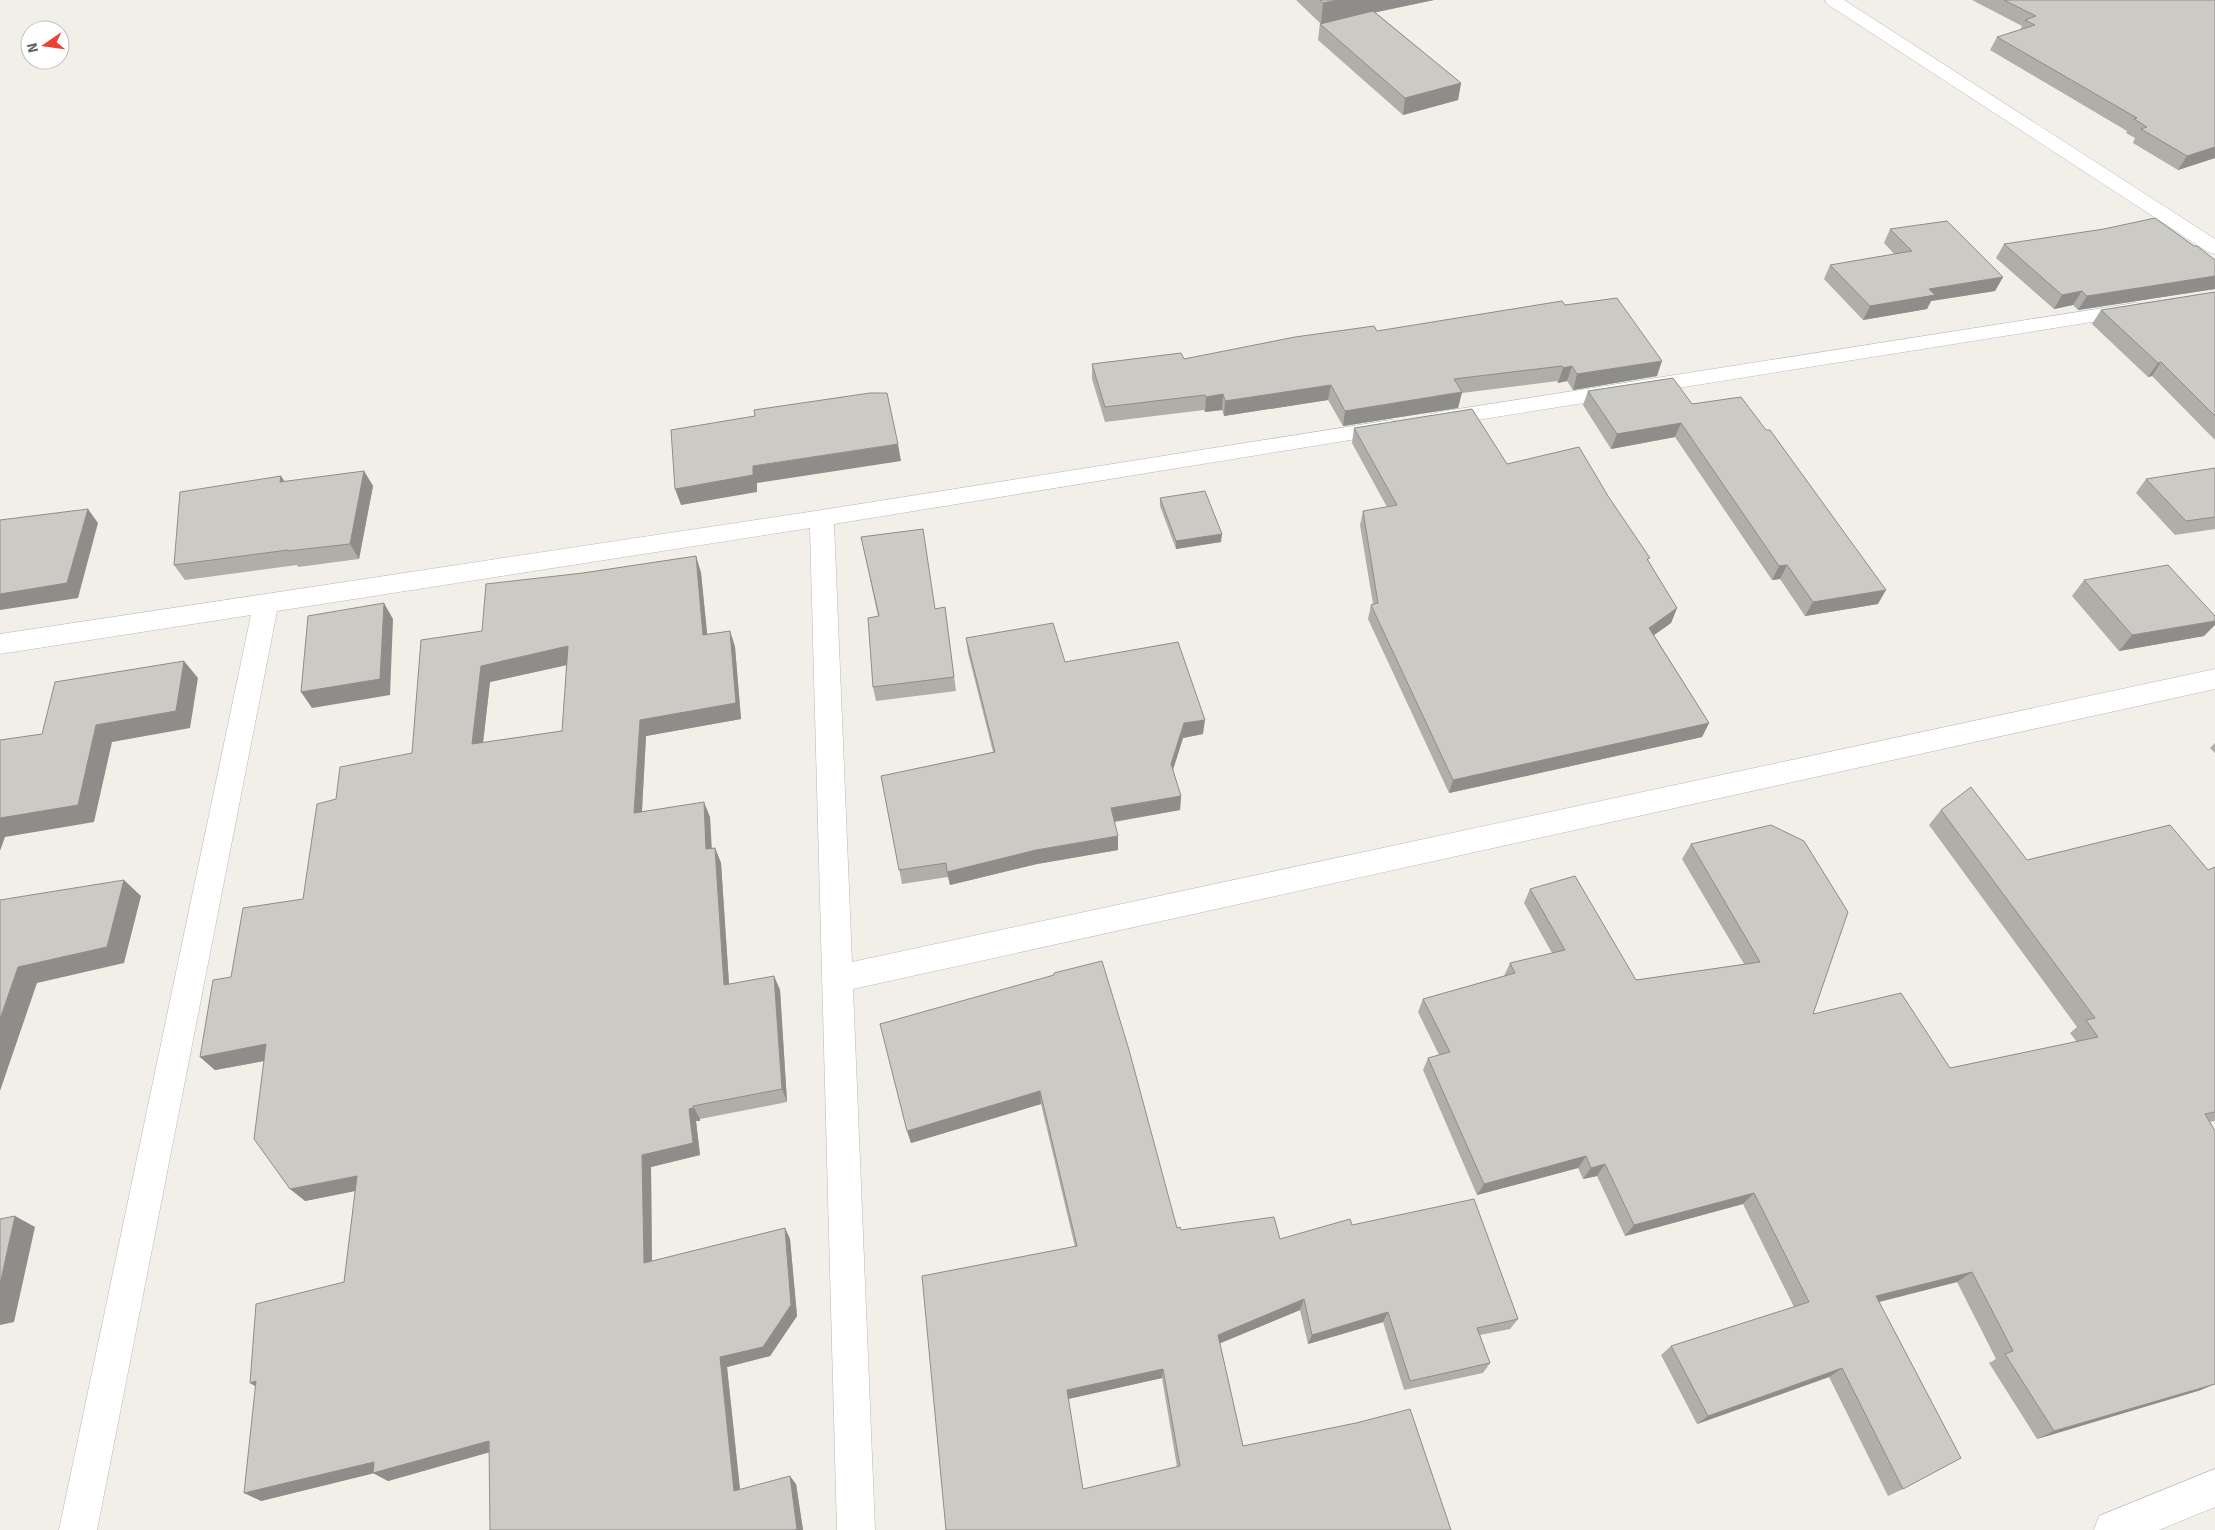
<svg xmlns="http://www.w3.org/2000/svg" width="2215" height="1530" viewBox="0 0 2215 1530" font-family="Signika,sans-serif">
	<rect width="100%" height="100%" fill="#f1efe8"/>
	<g fill="none" stroke-linecap="round" stroke-linejoin="round">
		<defs>
			<path id="minor" d="M1825 0H1844L2215 239V254L2208 252 1827 4Z
				M2135 303 2142 304 2145 309 2142 314 1439 426 1431 424 1428 419 1431 414 1439 412Z
				M1391 420 1399 422 1402 427 1399 432 834 524 852 962 2215 669V689L853 989 875 1530H837L810 528 277 611 97 1530H59L251 615 0 654V634L822 510Z
				M2215 1469V1507L2159 1530H2094L2099 1516Z"/>
		</defs>
		<!-- minor casing -->
		<use href="#minor" stroke="#b5b8bc" stroke-width="1"/>
		<!-- minor -->
		<use href="#minor" fill="#fff" fill-rule="evenodd"/>
	</g>
	<!-- wall -->
	<path fill="#afaea9" fill-rule="evenodd" d="M1296 0H1434L1375 12 1461 83 1458 100 1403 115 1318 40 1320 23Z
		M1972 0H2215V158L2178 170 2133 143 2135 138 2126 133 2127 131 1990 50 1997 37 2020 30 2022 26Z
		M1890 229 2003 277 1995 291 1931 301 1927 309 1863 320 1824 279 1830 265 1894 254 1884 243Z
		M2004 244 2194 246 2215 260V289L2078 310 2073 305 2054 309 1996 258Z
		M2215 292V440L2152 376 2148 377 2092 324 2101 310Z
		M1565 305 1657 376 1573 390 1567 381 1558 383 1557 381 1462 393 1458 408 1343 426 1328 400 1224 416 1222 410 1205 412 1204 410 1105 422 1092 379V364L1184 359 1377 331Z
		M1588 391 1692 404 1878 604 1805 616 1780 579 1772 580 1675 437 1611 449 1583 405Z
		M1354 428 1507 464 1649 562 1677 608 1671 623 1654 635 1709 723 1702 737 1449 793 1368 619 1371 605 1373 604 1360 525 1363 511 1387 507 1352 443Z
		M2215 468V529L2175 535 2136 493 2146 479Z
		M364 471 373 486 359 559 298 567 297 565 185 580 174 565 285 482Z
		M1160 498 1221 542 1176 549 1160 506Z
		M861 537 935 609 945 607 956 691 876 701 873 687 878 616Z
		M696 556 701 573 707 634 730 631 735 647 741 719 646 736 642 811 710 817 712 848H715L721 863 729 984 774 976 780 990 787 1102 700 1119V1121H696L700 1155 651 1167 652 1261 785 1228 790 1239 797 1316 770 1356 727 1367 740 1490 796 1484 803 1530 489 1452 388 1481 373 1473 261 1501 255 1386 250 1383 344 1282 355 1191 305 1201 264 1061 215 1070 200 1057 231 977 303 899 336 799 412 753 482 631 583 573ZM567 665 562 731 483 743 490 682Z
		M2084 580 2204 636 2119 651 2072 596Z
		M966 638 1065 662 1203 734 1183 738 1173 770 1181 796 1180 810 1115 822 1118 850 1037 864 950 885 948 877 902 884 881 776 993 752 968 653Z
		M2215 743V753L2210 748Z
		M1941 810 2027 860 2208 870 2215 867V1121L2209 1122 2201 1390 2037 1439 1989 1363 1996 1359 1957 1282 1879 1302 1903 1489 1888 1496 1829 1377 1697 1424 1661 1355 1671 1346 1794 1307 1743 1204 1625 1236 1597 1176 1583 1179 1578 1168 1477 1195 1423 1070 1428 1058 1439 1055 1418 1012 1423 999 1504 976 1510 963 1552 953 1524 903 1530 889 1636 980 1744 964 1682 859 1691 844 1813 1014 1950 1068 2077 1042 2070 1033 2077 1027 1929 825Z
		M1054 973 1177 1228 1181 1230 1280 1239 1352 1225 1518 1319 1510 1329 1480 1335 1490 1363 1483 1373 1404 1390 1383 1322 1308 1344 1300 1310 1220 1343 1243 1446 1356 1423 946 1530 1075 1247 1041 1104 911 1143 1054 975ZM1162 1378 1177 1467 1083 1489 1068 1399Z"/>
	<!-- shaded-wall -->
	<path fill="#8f8d8a" d="M1338 0H1434L1321 24 1323 3Z
		M1461 83 1458 100 1403 115 1405 98Z
		M2215 147V158L2178 170 2187 156Z
		M2215 276V289L2078 310 2087 296Z
		M2003 277 1995 291 1931 301 1927 309 1863 320 1870 306 1929 289Z
		M2082 291 2073 305 2054 309 2062 295Z
		M1662 361 1657 376 1573 390 1577 374Z
		M2161 362 2152 376 2148 377 2158 363Z
		M1572 366 1567 381 1558 383 1563 368Z
		M1331 385 1328 400 1224 416 1225 401Z
		M1462 392 1458 408 1343 426 1345 411Z
		M1223 394 1222 410 1205 412 1206 397Z
		M1681 423 1675 437 1611 449 1617 434Z
		M898 444 901 461 757 483V492L681 505 675 489 753 466Z
		M364 471 373 486 359 559 350 544Z
		M281 476 291 491 280 482Z
		M88 509 98 523 78 598 0 610V594Z
		M1222 534 1221 542 1176 549V541Z
		M696 556 701 573 709 652 703 635Z
		M1787 565 1780 579 1772 580 1779 566Z
		M1886 590 1878 604 1805 616 1813 602Z
		M384 603 393 619 390 695 312 708 301 692Z
		M1677 608 1671 623 1643 643 1649 628Z
		M2215 621V625L2204 636 2119 651 2132 635Z
		M730 631 735 647 741 719 646 736 641 828 634 813 640 720Z
		M568 646 576 663 490 682 481 760 472 744 481 666Z
		M184 661 198 678 190 728 112 742 94 822 5 837 0 851V818L96 725Z
		M1205 720 1203 734 1183 738 1170 779 1171 764 1184 723Z
		M1709 723 1702 737 1449 793 1453 780Z
		M1181 796 1180 810 1111 822V808Z
		M704 802 710 817 712 865 706 849Z
		M1118 836V850L1037 864 950 885 947 872 1036 850Z
		M715 848 721 863 730 999 724 985Z
		M124 880 141 896 124 963 37 983 0 1091V1019L18 967Z
		M774 976 780 990 787 1102 782 1089Z
		M266 1044 280 1058 215 1070 200 1057Z
		M1040 1091 1041 1104 911 1143 907 1131Z
		M693 1106 700 1119V1121H696L700 1155 651 1167 652 1274 644 1263 642 1155Z
		M1586 1156 1578 1168 1477 1195 1484 1184Z
		M1605 1164 1597 1176 1583 1179 1591 1168Z
		M357 1176 370 1188 305 1201 290 1189Z
		M1754 1193 1743 1204 1625 1236 1634 1225Z
		M15 1216 35 1227 14 1322 0 1325V1284Z
		M785 1228 790 1239 797 1316 770 1356 727 1367 741 1499 734 1491 720 1357Z
		M1972 1272 1957 1282 1863 1306 1876 1296Z
		M1304 1299 1300 1310 1216 1345 1218 1335Z
		M1388 1312 1383 1322 1308 1344 1312 1335Z
		M1842 1368 1829 1377 1697 1424 1708 1416Z
		M1163 1369 1162 1378 1068 1399 1067 1390Z
		M256 1381 266 1392 250 1383Z
		M2215 1384 2201 1390 2037 1439 2054 1431Z
		M489 1441 501 1449 388 1481 373 1473H375L261 1501 244 1493 374 1462Z
		M790 1476 796 1484 803 1530H794Z"/>
	<!-- building -->
	<path fill="#cccac5" stroke="#8f8d8a" fill-rule="evenodd" d="M1320 0H1338L1323 3Z
		M2004 0H2215V147L2187 156 2141 129 2147 127 2134 119 2137 118 1997 37 2035 25 2025 20 2036 16Z
		M1373 11 1461 83 1405 98 1320 24Z
		M2155 218 2194 246H2197L2215 260V276L2087 296 2082 291 2062 295 2004 244 2104 229Z
		M1947 221 2003 277 1929 289 1935 295 1870 306 1830 265 1912 251 1890 229Z
		M2215 292V416L2161 362 2158 363 2101 310Z
		M1617 298 1662 361 1577 374 1572 366 1563 368 1562 366 1454 379 1462 392 1345 411 1331 385 1225 401 1223 394 1206 397 1205 395 1105 407 1092 364 1181 353 1184 359 1295 337 1374 326 1377 331 1562 301 1565 305Z
		M1673 378 1692 404 1741 397 1766 430H1770L1886 590 1813 602 1787 565 1779 566 1681 423 1617 434 1588 391Z
		M870 393H887L898 444 753 466V475L675 489 671 430 755 416 754 410Z
		M1472 409 1507 464 1579 447 1608 496 1650 558 1647 559 1677 608 1649 628 1709 723 1453 780 1371 605 1378 603 1363 511 1397 505 1354 428Z
		M2215 468V517L2186 521 2146 479Z
		M364 471 350 544 288 551V550L174 565 180 492 281 476 280 482Z
		M1205 491 1222 534 1176 541 1160 498Z
		M88 509 67 583 0 594V520Z
		M923 529 935 609 945 607 954 677 873 687 868 618 879 616 861 537Z
		M696 556 703 635 730 631 736 703 640 720 634 813 704 802 706 849 715 848 724 985 774 976 782 1089 693 1106V1108L689 1109 693 1143 642 1155 644 1263 785 1228 791 1305 763 1347 720 1357 734 1491 790 1476 797 1529 794 1530H490L489 1441 373 1473 374 1462 244 1493 256 1381 250 1383 256 1304 344 1282 357 1176 290 1189 254 1139 266 1044 200 1057 213 980 231 977 243 908 303 899 317 804 336 799 340 767 412 753 421 640 482 631 486 584 583 573ZM568 646 562 731 472 744 481 666Z
		M2168 565 2215 616V621L2132 635 2084 580Z
		M384 603 380 679 301 692 308 616Z
		M1053 623 1065 662 1178 642 1205 720 1184 723 1171 764 1181 796 1111 808 1118 836 1036 850 947 872 946 863 899 870 881 776 995 752 966 638Z
		M184 661 176 711 96 725 78 805 0 818V740L42 734 55 682Z
		M1971 787 2027 860 2170 825 2208 870 2215 867V1112L2205 1114 2215 1131V1384L2054 1431 2005 1354 2013 1351 1972 1272 1876 1296 1961 1458 1903 1489 1842 1368 1708 1416 1671 1346 1809 1302 1754 1193 1634 1225 1605 1164 1591 1168 1586 1156 1484 1184 1428 1058 1450 1052 1423 999 1515 973 1510 963 1565 950 1530 889 1575 876 1636 980 1760 962 1691 844 1771 825 1804 841 1848 912 1813 1014 1901 993 1950 1068 2098 1037 2086 1020 2095 1018 1941 810Z
		M124 880 107 947 18 967 0 1019V900Z
		M1102 961 1129 1050 1177 1228 1180 1227 1181 1230 1274 1217 1280 1239 1350 1219 1352 1225 1474 1199 1518 1319 1477 1328 1490 1363 1410 1381 1388 1312 1312 1335 1304 1299 1218 1335 1243 1446 1356 1423 1410 1409 1451 1530H946L922 1276 1077 1246 1040 1091 907 1131 880 1024 1054 975V973ZM1163 1369 1180 1466 1083 1489 1067 1390Z
		M15 1216 0 1284V1219Z"/>
	<!-- north arrow -->
	<g transform="translate(45 45) rotate(257)"><circle r="24" fill="#ffffff" stroke="#bfc1c3"/>
	<path d="M0-4L9 19L0 12L-9 19Z" fill="#ea4335"/>
	<text y="-8" font-size="14" font-weight="bold" text-anchor="middle" fill="#5f6368">N</text>
	</g>
</svg>
